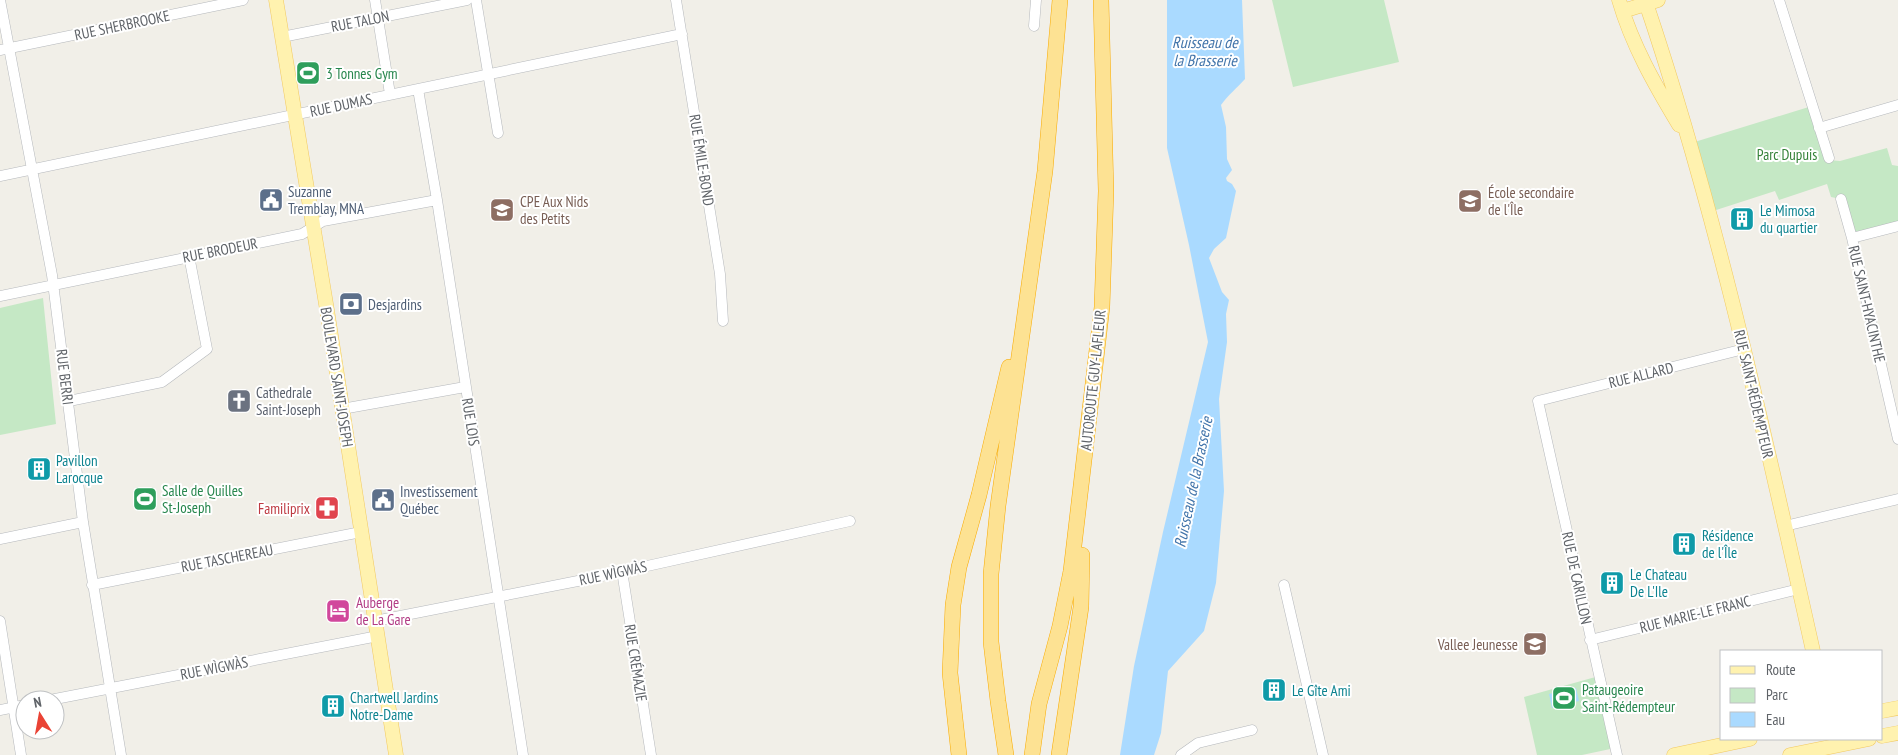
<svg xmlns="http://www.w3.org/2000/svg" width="1898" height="755" viewBox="0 0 1898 755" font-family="'PT Sans Narrow',sans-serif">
	<rect width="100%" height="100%" fill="#f1efe8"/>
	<!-- green -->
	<path fill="#c5e8c5" d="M1272 0H1384L1399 62 1293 87Z
		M1812 106 1829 160 1840 161 1887 148 1892 165 1898 166V229L1853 241 1841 199 1831 197 1827 184 1779 200 1775 191 1710 212 1688 144Z
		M43 298 56 424 0 435V308Z
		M1599 676 1615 748 1582 755H1537L1524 697Z"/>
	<!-- water -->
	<path fill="#aadaff" d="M1167 0H1242L1245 79C1237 88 1228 95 1221 105L1226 127 1227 159 1232 170 1226 178 1227 181 1232 184 1236 191 1226 238 1214 249 1209 258 1222 292 1229 300 1226 314 1227 342 1219 399 1224 491 1216 583 1204 631 1168 671 1161 733 1154 755H1120L1134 666 1163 532 1208 342 1189 245 1167 148Z
		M1576 688 1579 701 1552 708 1549 694Z"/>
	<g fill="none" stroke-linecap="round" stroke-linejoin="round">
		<defs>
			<path id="minor" d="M0 0 52 275 83 522 121 755
				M375 0 390 94
				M476 0 498 133
				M676 0 720 274 723 321
				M1779 0 1829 158
				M1034 26 1036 0
				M282 37 467 0
				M0 50 243 0
				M418 89 437 200 523 755
				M1819 128 1898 105
				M0 176 682 34
				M1841 199 1852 238 1898 439
				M1852 238 1898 226
				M0 296 302 234 323 221 437 200
				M69 401 162 382 207 349 189 256
				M342 409 465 387
				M1785 526 1898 499
				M0 539 83 522
				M622 571 651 755
				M92 585 361 532
				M1284 585 1323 755
				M0 621 21 755
				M375 621 593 578 850 521
				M1590 640 1799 589
				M50 700 378 636
				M0 710 25 705
				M1181 755 1198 743 1252 730
				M1617 755 1538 401 1744 349"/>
			<path id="major" d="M276 0 327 310 396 755
				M1619 0C1632 45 1655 85 1679 125
				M1645 0C1717 213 1764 432 1813 651
				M1623 11 1658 0
				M1882 711 1898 708
				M1882 736 1898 733
				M1674 755 1750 739
				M1790 755 1869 739"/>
			<path id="highway" d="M959 755 950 673 953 605 959 567 979 495 1009 367
				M1006 755 998 701 991 642V574L998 506 1045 171 1060 0
				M1032 755 1039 704 1060 626 1071 571 1102 307 1106 191 1101 0
				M1059 755 1081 607 1082 555"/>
		</defs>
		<!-- minor casing -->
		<use href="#minor" stroke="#b5b8bc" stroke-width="11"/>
		<!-- major casing -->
		<use href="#major" stroke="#f2c960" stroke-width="15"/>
		<!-- highway casing -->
		<use href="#highway" stroke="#f9ab00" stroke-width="16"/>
		<!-- minor -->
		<use href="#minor" stroke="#fff" stroke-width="10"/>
		<!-- major -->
		<use href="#major" stroke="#fff2af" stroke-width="14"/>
		<!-- highway -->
		<use href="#highway" stroke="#fde293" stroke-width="15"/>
	</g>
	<!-- icons -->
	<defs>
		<symbol id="stadium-square" viewBox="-11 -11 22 22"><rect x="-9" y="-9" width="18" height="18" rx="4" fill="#2e9e5b" stroke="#fff"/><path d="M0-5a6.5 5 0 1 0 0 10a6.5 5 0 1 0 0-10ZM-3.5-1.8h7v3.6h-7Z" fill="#fff"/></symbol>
		<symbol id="civic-square" viewBox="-11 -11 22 22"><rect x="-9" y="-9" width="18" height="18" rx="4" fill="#5c6f8a" stroke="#fff"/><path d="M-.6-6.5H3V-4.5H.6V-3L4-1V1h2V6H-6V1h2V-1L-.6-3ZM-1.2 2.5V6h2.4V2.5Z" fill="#fff"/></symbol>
		<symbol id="school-square" viewBox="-11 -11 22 22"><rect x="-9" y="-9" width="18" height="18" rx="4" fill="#8d6e63" stroke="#fff"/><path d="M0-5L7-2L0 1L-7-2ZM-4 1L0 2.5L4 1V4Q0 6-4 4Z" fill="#fff"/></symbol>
		<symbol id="building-square" viewBox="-11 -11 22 22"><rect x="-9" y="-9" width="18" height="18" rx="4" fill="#0f9aa8" stroke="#fff"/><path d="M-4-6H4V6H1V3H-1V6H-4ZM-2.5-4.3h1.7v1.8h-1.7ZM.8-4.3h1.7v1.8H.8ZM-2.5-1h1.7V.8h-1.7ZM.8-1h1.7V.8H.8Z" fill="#fff"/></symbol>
		<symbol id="bank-square" viewBox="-11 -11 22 22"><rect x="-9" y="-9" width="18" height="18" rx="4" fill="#5c6f8a" stroke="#fff"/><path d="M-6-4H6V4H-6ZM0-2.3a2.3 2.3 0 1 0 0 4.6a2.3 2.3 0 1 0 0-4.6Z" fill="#fff"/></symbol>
		<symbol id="church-square" viewBox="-11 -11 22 22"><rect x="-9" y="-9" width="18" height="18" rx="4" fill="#6b7280" stroke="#fff"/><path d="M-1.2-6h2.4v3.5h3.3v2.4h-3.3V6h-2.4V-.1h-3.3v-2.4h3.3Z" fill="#fff"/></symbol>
		<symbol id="pharmacy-square" viewBox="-11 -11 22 22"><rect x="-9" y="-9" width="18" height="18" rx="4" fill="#e0444e" stroke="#fff"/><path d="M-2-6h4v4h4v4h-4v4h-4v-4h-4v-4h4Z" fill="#fff"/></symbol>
		<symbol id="hotel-square" viewBox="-11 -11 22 22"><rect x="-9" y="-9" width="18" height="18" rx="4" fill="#d1479c" stroke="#fff"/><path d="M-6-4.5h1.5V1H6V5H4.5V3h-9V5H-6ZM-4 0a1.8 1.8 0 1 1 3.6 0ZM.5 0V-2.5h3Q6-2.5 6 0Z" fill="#fff"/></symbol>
	</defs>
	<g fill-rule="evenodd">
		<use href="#stadium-square" x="294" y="59" width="28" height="28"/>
		<use href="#civic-square" x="257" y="186" width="28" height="28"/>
		<use href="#school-square" x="1456" y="187" width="28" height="28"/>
		<use href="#school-square" x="488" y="196" width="28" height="28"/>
		<use href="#building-square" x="1728" y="205" width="28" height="28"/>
		<use href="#bank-square" x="337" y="290" width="28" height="28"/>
		<use href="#church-square" x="225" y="387" width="28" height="28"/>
		<use href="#building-square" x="25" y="455" width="28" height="28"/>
		<use href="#stadium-square" x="131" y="485" width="28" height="28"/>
		<use href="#civic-square" x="369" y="486" width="28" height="28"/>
		<use href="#pharmacy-square" x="313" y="494" width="28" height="28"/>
		<use href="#building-square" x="1670" y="530" width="28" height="28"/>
		<use href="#building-square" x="1598" y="569" width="28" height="28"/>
		<use href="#hotel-square" x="324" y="597" width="28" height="28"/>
		<use href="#school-square" x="1521" y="630" width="28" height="28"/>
		<use href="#building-square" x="1260" y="676" width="28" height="28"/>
		<use href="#stadium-square" x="1550" y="684" width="28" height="28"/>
		<use href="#building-square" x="319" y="692" width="28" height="28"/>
	</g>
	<g text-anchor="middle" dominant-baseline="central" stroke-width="4" stroke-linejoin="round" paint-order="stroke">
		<!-- street labels -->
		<g font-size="15" fill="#5f6368" stroke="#fff">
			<text transform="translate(360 21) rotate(-11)">RUE TALON</text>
			<text transform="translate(122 25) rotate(-12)">RUE SHERBROOKE</text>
			<text transform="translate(341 105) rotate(-12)">RUE DUMAS</text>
			<text transform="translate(702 160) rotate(81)">RUE ÉMILE-BOND</text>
			<text transform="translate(220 250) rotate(-11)">RUE BRODEUR</text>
			<text transform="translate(1867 304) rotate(77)">RUE SAINT-HYACINTHE</text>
			<text transform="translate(1641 375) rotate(-14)">RUE ALLARD</text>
			<text transform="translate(65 377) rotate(83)">RUE BERRI</text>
			<text transform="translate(337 377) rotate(81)">BOULEVARD SAINT-JOSEPH</text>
			<text transform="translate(1093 380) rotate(-84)">AUTOROUTE GUY-LAFLEUR</text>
			<text transform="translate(1754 394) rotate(77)">RUE SAINT-RÉDEMPTEUR</text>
			<text transform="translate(471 422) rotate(81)">RUE LOIS</text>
			<text transform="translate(227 558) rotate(-11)">RUE TASCHEREAU</text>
			<text transform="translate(613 573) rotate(-12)">RUE WÌGWÀS</text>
			<text transform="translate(1577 578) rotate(78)">RUE DE CARILLON</text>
			<text transform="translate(1695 614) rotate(-14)">RUE MARIE-LE FRANC</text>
			<text transform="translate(636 663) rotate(81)">RUE CRÉMAZIE</text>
			<text transform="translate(214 668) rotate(-11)">RUE WÌGWÀS</text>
		</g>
		<!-- leisure labels -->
		<g font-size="15" fill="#27864d" stroke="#fff" text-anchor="start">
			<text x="326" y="73">3 Tonnes Gym</text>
			<text x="162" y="490">Salle de Quilles<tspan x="162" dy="17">St-Joseph</tspan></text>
			<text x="1582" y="689">Pataugeoire<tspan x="1582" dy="17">Saint-Rédempteur</tspan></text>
		</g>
		<!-- park labels -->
		<g font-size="15" fill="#348238" stroke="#fff">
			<text x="1787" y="154">Parc Dupuis</text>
		</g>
		<!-- service labels -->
		<g font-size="15" fill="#4e5e75" stroke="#fff" text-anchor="start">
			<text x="288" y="191">Suzanne<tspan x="288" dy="17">Tremblay, MNA</tspan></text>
			<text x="368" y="304">Desjardins</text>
			<text x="400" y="491">Investissement<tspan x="400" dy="17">Québec</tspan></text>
		</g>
		<!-- education labels -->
		<g font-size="15" fill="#785e54" stroke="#fff" text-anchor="start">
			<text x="1488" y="192">École secondaire<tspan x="1488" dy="17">de l'Île</tspan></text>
			<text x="520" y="201">CPE Aux Nids<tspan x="520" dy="17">des Petits</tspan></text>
			<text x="1518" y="644" text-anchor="end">Vallee Jeunesse</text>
		</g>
		<!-- culture labels -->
		<g font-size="15" fill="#0d838f" stroke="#fff" text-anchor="start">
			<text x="1760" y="210">Le Mimosa<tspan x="1760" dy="17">du quartier</tspan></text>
			<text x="56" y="460">Pavillon<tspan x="56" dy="17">Larocque</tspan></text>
			<text x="1702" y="535">Résidence<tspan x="1702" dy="17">de l'Île</tspan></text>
			<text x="1630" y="574">Le Chateau<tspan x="1630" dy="17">De L'Ile</tspan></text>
			<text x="1292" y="690">Le Gîte Ami</text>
			<text x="350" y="697">Chartwell Jardins<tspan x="350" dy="17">Notre-Dame</tspan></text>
		</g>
		<!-- worship labels -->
		<g font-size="15" fill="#5b616d" stroke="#fff" text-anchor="start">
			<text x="256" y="392">Cathedrale<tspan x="256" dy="17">Saint-Joseph</tspan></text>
		</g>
		<!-- health labels -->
		<g font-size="15" fill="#be3a42" stroke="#fff" text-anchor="end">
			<text x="310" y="508">Familiprix</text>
		</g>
		<!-- hotel labels -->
		<g font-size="15" fill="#b23c85" stroke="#fff" text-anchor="start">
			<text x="356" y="602">Auberge<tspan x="356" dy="17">de La Gare</tspan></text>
		</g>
		<!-- water labels -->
		<g font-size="16" font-style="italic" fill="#4174aa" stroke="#fff">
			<text x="1205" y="42">Ruisseau de<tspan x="1205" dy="18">la Brasserie</tspan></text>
			<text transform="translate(1193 482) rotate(-78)">Ruisseau de la Brasserie</text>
		</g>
	</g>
	<!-- legend -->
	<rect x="1720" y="650" width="162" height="90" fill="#ffffff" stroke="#bfc1c3"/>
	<rect x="1730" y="666" width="25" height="8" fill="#fff2af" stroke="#bfc1c3"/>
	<text x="1766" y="675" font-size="15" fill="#5f6368">Route</text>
	<rect x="1730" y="688" width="25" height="15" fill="#c5e8c5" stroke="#bfc1c3"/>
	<text x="1766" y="700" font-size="15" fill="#5f6368">Parc</text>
	<rect x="1730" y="712" width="25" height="15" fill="#aadaff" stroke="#bfc1c3"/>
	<text x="1766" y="725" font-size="15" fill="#5f6368">Eau</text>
	<!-- north arrow -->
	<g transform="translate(40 715) rotate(349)"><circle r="24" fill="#ffffff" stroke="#bfc1c3"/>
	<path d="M0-4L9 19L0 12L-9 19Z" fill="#ea4335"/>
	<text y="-8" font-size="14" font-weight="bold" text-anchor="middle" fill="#5f6368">N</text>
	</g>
</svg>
